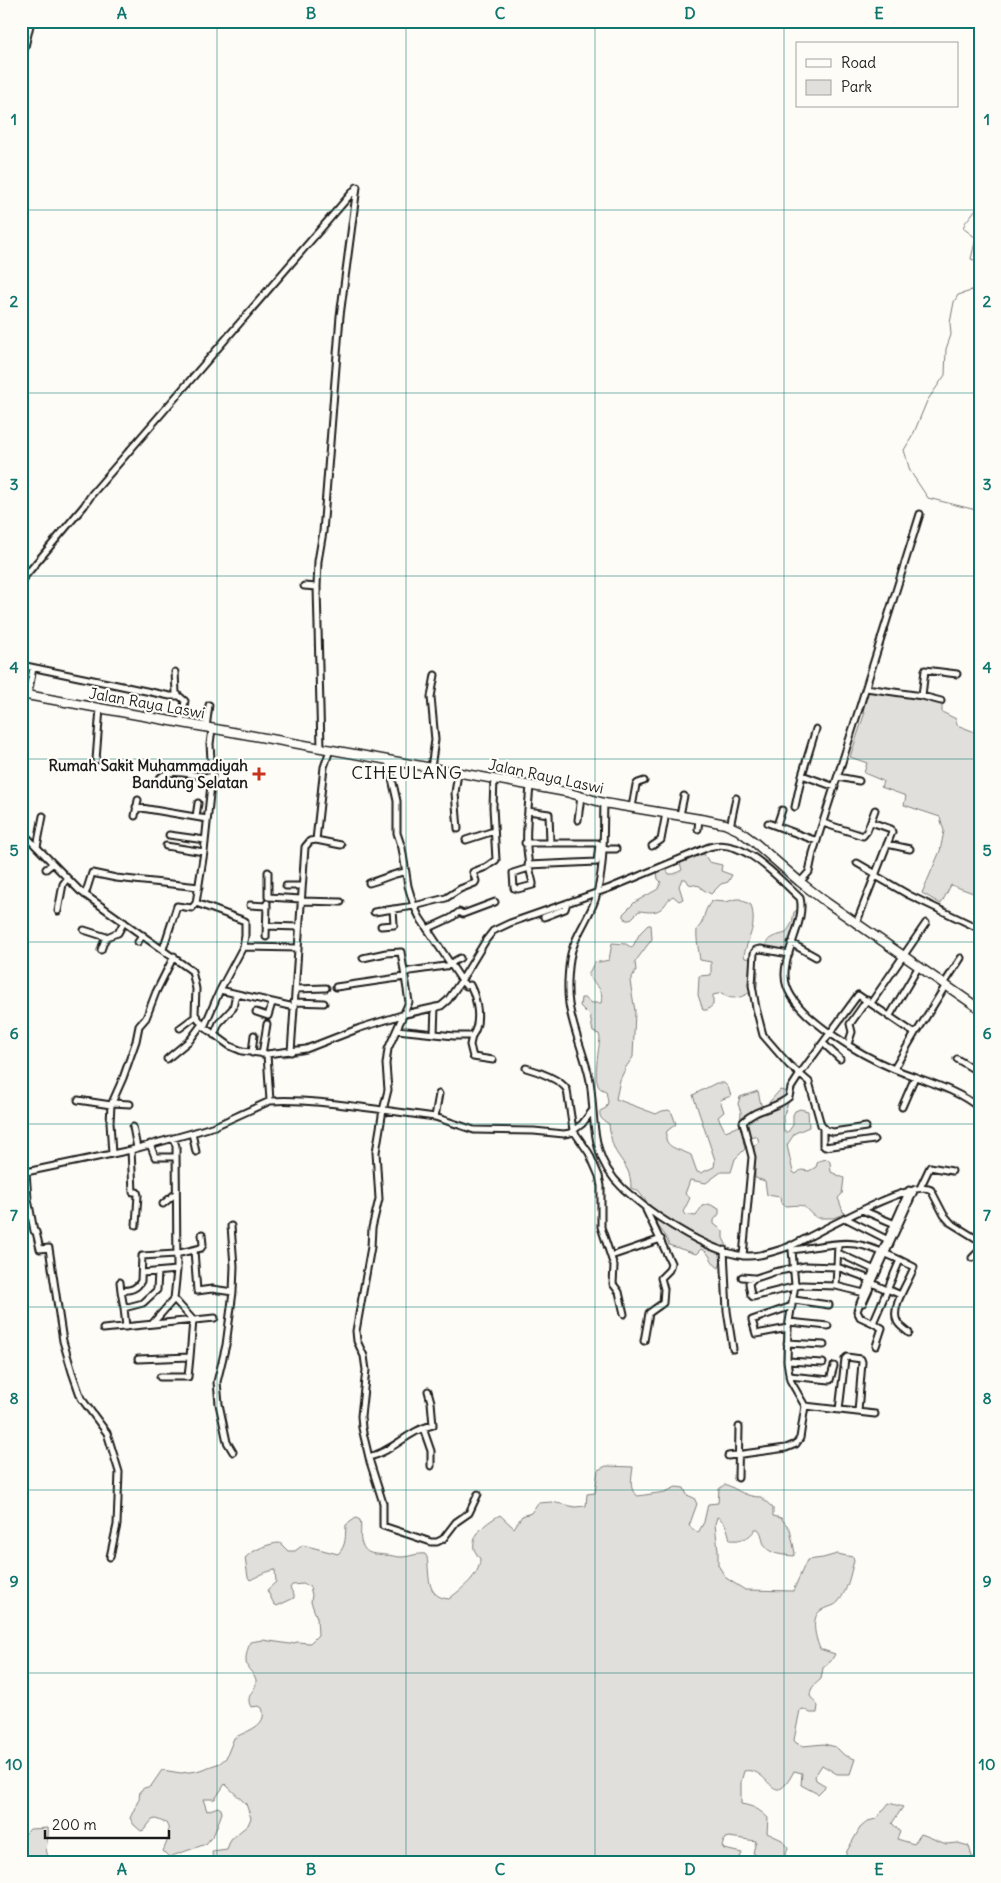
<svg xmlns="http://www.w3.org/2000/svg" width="1001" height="1883" viewBox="0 0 1001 1883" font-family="Delius,sans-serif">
	<rect width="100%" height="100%" fill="#fdfcf7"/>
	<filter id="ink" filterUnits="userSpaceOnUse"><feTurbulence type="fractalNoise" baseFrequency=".02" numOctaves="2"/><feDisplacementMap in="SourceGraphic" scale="10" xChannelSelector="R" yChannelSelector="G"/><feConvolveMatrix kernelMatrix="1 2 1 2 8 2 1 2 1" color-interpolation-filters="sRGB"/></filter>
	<g filter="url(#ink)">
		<!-- green -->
		<path fill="#e0dfdb" stroke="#7e7e7c" d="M869 689 919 696 942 704V712L956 719 957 725 980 734V884L976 894 951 885 941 904 922 893 940 851 944 831 940 817 904 805 906 796 881 787 883 781 864 773 867 763 850 757 865 712 863 711Z
			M698 854H704L709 862 722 865 721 871 732 875 728 882 721 884 711 894 702 889 700 886 689 884 686 879H682L679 886 683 899 679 901 673 896C668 899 668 901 664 906 657 914 649 912 639 911L630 920H626L623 914 635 902 658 889 661 882 658 879 657 872 666 869 669 874H674L682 870 680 863Z
			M736 899H740L751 905C757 926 749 935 744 955L745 958 754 959 753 969 758 971 757 987C747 996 732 1003 722 993L713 995V1005L707 1010H703L698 995 699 978V976L711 975V962L700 960C699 951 696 940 697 929 706 921 702 911 712 901L726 902Z
			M799 909 787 947 783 952 765 948C766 936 777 936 786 933L792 923 794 912Z
			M648 925H651L652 939 635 962 636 970 630 981 635 1011 633 1057 626 1067 620 1080 616 1099 656 1114 662 1111 669 1110 672 1113 676 1124 667 1131C661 1148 680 1149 691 1155L697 1172 701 1173 714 1167 715 1160 693 1095 716 1083H724L728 1087 731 1096 720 1100 724 1112 718 1117 725 1131 740 1126 741 1112 738 1104 740 1097 758 1091 761 1105 766 1106 780 1090 784 1091 789 1100 783 1117 784 1132H788L793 1125V1115L795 1111 800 1109 808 1111 809 1127 795 1133 787 1145 793 1172 796 1174 801 1170 809 1171 816 1167 818 1161 827 1159 830 1162 831 1172 844 1178 842 1194 838 1198 844 1214 833 1218H817C799 1206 811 1204 786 1206L781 1203 780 1197 767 1195 765 1181 755 1178 754 1146 759 1142 757 1136H753L743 1140 745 1149 735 1159 731 1172H721L706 1183 690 1180 685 1194 690 1198 683 1212 685 1215 696 1216 702 1206 709 1204 719 1209V1214L714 1220V1224L723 1231V1238L728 1248 722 1258 719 1268C710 1263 711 1252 701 1249L696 1254 669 1245 665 1235 655 1222 651 1207 638 1191 631 1188C631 1172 626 1167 618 1155 612 1147 610 1134 609 1124 603 1120 599 1119 600 1111L606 1108 608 1102 606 1091C604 1090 600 1089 599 1087 593 1079 599 1048 600 1038L599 1034 593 1032 590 1016 580 1006 581 998H585L591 1003H601C605 987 593 985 588 975L594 963 609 960 612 943 626 944 632 948 640 933Z
			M606 1466 633 1467C632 1477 628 1491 638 1496L665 1492 676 1487 684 1488 687 1495 694 1498 697 1504 689 1526 698 1533 704 1522 708 1504 718 1503 719 1489 725 1484C739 1490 745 1497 761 1497L773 1508V1516L781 1518 790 1529 795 1553 794 1556C785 1555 768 1555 764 1544 761 1538 763 1534 758 1529H755C750 1539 740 1541 730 1540 728 1531 726 1521 717 1517L715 1524 718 1550V1565L726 1578 745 1590 793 1591 807 1560 823 1558 837 1554 853 1557 854 1561C850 1574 848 1591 838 1602 834 1607 825 1607 820 1611 810 1619 816 1639 820 1649L835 1654 831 1661 823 1668 821 1679C814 1686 811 1686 810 1696L818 1706 817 1713H810L804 1709 800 1710 794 1740 796 1743 803 1746 824 1744 836 1747 844 1755 855 1759 850 1774H837L822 1765 815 1776 816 1780 826 1786 818 1794 801 1785 802 1773 794 1771C772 1814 771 1766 744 1771L741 1782V1804C753 1806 759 1809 768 1818L767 1833 782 1840 788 1847 784 1862H769L753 1853 756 1841 729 1837 725 1838 722 1846 724 1849 742 1853 738 1862H213L212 1851 227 1849 231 1839 248 1825 251 1818 246 1804 225 1784 215 1799H203L207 1811 218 1807 221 1809 222 1813 214 1834 206 1844 169 1857 163 1851 169 1837 168 1827 166 1823 156 1819 152 1820 144 1830 141 1831 134 1825 130 1818 139 1799 140 1791 144 1788 151 1786 162 1770 181 1773 197 1771 220 1763 226 1758 234 1738C246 1731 269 1726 262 1708L259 1706 251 1707C244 1695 257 1691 256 1680 255 1674 249 1671 247 1666 244 1658 248 1649 250 1642L263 1640 290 1644 297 1642 310 1643 318 1635 317 1618 311 1602 312 1595 310 1587 303 1584 292 1585 290 1588 294 1595V1598L277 1606 274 1604 267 1590 276 1582 275 1570C266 1571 259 1576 250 1580L248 1577 245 1558C253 1550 269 1543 280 1543L288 1551H295L303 1545 338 1554C347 1545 345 1536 346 1525L356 1518 360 1520C362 1528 359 1537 362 1544 367 1556 375 1553 385 1555 391 1555 396 1557 401 1557 410 1557 416 1553 425 1554L427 1557C430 1575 425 1597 449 1599 461 1589 480 1576 480 1559 478 1556 475 1552 474 1549 471 1533 489 1521 500 1515L514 1528 522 1516 531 1513 538 1503 552 1502 575 1507 586 1506 587 1494 595 1493 598 1470Z
			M889 1803 903 1807 892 1823 900 1832 897 1839 914 1844 921 1834 924 1835 946 1844 958 1843 969 1846 972 1857H980V1862H844L847 1851 860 1828 868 1821 876 1819Z
			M48 1828C50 1840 40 1853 54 1862H21L24 1851 25 1834 30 1829Z"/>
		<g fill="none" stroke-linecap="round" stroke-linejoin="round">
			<!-- stream -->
			<path stroke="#797876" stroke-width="1" d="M970 21 980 26
				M980 204 965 223 963 228 976 238 971 259 980 262
				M980 285 968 292 958 295 954 302 950 323 951 335 946 349 945 375 927 401 913 435 904 450 910 471 928 498 980 511
				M466 981 478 960
				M437 1011 449 1004 462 986
				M403 1019 434 1012
				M283 1057 303 1054 367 1029 400 1020"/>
			<defs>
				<path id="minor" d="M21 64 31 21
					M21 581 84 506 92 494 357 187
					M304 586 317 587
					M21 665 170 696H179
					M175 672 176 693 185 701 181 723
					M866 688 922 696 925 670 957 674
					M28 695 33 668
					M922 696 941 701
					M206 728 209 705
					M816 729 802 775 835 787
					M321 748 317 587 318 561 323 532 340 316 357 187
					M96 760 100 708
					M388 761 397 801V833L402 848 408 886 414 906 420 918 462 981 466 986 470 985C477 998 482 1023 472 1036H454L397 1030
					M431 768 435 740 431 697 435 675
					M458 773 455 793 458 829
					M838 777 859 781
					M159 779C170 765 197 778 212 777
					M604 803C603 835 605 869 595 900 588 920 573 938 570 959 568 974 567 990 569 1004 573 1031 585 1055 590 1081 594 1107 592 1134 602 1159 609 1175 620 1187 633 1197 658 1219 716 1256 749 1256 763 1256 780 1250 793 1245 814 1235 914 1178 931 1190L944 1215 951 1223 980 1241
					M136 807 207 819
					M632 807 636 785 638 783 644 781
					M795 807 802 775
					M528 811 549 814 550 842
					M680 815 684 796
					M135 816 138 800
					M196 817 198 803
					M578 820 581 796
					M768 823 817 841
					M823 823 863 836 867 831 875 810
					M777 825 782 810
					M730 827 736 798
					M698 829 699 818
					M21 831 80 891 192 971 196 989 195 1014 204 1027 230 1046 242 1051 267 1054 306 1049 360 1028 405 1014 441 1006 448 1000 461 981 486 940 493 931 510 923 610 888 709 847C742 836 777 877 800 898 807 924 777 960 787 987 799 1020 863 1056 894 1069 921 1080 958 1089 980 1109
					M169 835 205 840
					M316 840 341 845
					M466 840 494 831
					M525 843H597L599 844 597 862 528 865
					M887 844 910 849
					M166 846 204 852
					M652 846 661 840 666 813
					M37 847 43 816
					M603 849H616
					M857 863 876 874
					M529 868 513 873 514 888 518 889 533 885V883C523 848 527 822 530 786
					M46 869 52 864
					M268 872V897L301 899
					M876 876 909 895 980 929
					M800 882 809 872 813 853 860 706 920 514
					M369 883C381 880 393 873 406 872
					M286 886H302
					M85 895 92 873 116 878 199 887
					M301 901 341 902
					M196 903 245 921V936L243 947
					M250 905 266 906 267 903
					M58 911 63 884 67 879
					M374 912 414 906 446 898 460 889 475 883 476 881 473 872 486 867 496 860 493 807 494 779
					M544 917 565 909 567 903
					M856 924 892 832 891 829 871 822
					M266 926 299 927
					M381 926 394 925 393 909
					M427 929 451 918 459 912 463 914 495 902
					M84 930 106 937
					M266 937 267 905
					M138 942 143 935
					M791 943 816 957
					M163 949 177 906 192 908 196 903 204 852 212 775 210 744 212 729
					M101 950C106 937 104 937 118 933L124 922
					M789 954 761 949 756 950 754 953 752 985 756 1008 763 1035 789 1065 809 1082 821 1125 826 1130 833 1132 866 1127
					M363 958 386 953 401 952 409 1002 388 1049 386 1064 388 1090 383 1110 435 1117 474 1130 534 1131 564 1134 570 1133 582 1124 592 1111
					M451 963 460 958
					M405 973 410 971 452 965
					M944 984 961 958
					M336 987 405 977
					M296 989 326 988
					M220 990 294 1007
					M294 1002 324 1003
					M871 1003 926 923
					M256 1012 268 1016 272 1003
					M889 1017 919 966
					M204 1027 220 990 243 947 297 948
					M180 1028 196 1016
					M434 1034 435 1007
					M214 1035 219 1023 233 1008 236 994
					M472 1036 470 1045 473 1057 493 1060
					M824 1044 840 1059
					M848 1044 852 1032 850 1024 867 1000
					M291 1052 305 847 310 841 316 840 324 767 330 750
					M252 1053 254 1035
					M262 1054 267 1024
					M267 1054 270 1101C308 1099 345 1105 383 1110L376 1152 379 1199 372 1228 371 1247 356 1331 357 1341 364 1356 366 1370 361 1416 362 1428 370 1462 383 1503V1526L431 1542H437L443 1539 456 1522 469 1513 478 1494
					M167 1059 190 1040 202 1024
					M957 1059 980 1073
					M526 1068C537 1071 562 1080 567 1090L573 1130 589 1153 599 1176 601 1186V1227L614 1266 613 1284 619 1292 624 1314
					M894 1069 915 1033
					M78 1100 111 1105
					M112 1103 130 1104
					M902 1107 915 1077
					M435 1117 439 1094
					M133 1127 137 1148
					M823 1128V1145L825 1147 874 1140
					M192 1133 196 1152
					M150 1144 155 1157H176
					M131 1150 133 1192H137L138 1195 136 1225
					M112 1154 110 1122 111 1105 123 1078 136 1041 139 1026 146 1018 156 992 174 956
					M920 1188 930 1167 952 1171
					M163 1204 175 1194
					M862 1210 895 1224
					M845 1218 888 1240
					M231 1226 234 1266 233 1292
					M791 1245 792 1250C810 1248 839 1241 855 1244 871 1246 886 1254 900 1260L873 1323 860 1317 857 1311C872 1270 892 1231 909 1190
					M194 1250 197 1291 212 1289 233 1292 226 1345 217 1382 219 1404 227 1442 233 1452
					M724 1250 727 1311 733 1349
					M838 1253 877 1271
					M611 1256 661 1239
					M743 1256 752 1157 743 1122C756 1108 776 1109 789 1097L791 1088 800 1074 858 995 914 1033 918 1030 946 985
					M972 1258 980 1250
					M900 1260 914 1267C910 1280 890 1307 897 1321 899 1326 905 1329 909 1333
					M142 1273 177 1270
					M742 1277 754 1278
					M120 1282 121 1291
					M872 1283 887 1290
					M836 1286 838 1245
					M887 1289 901 1295
					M864 1293 836 1286 801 1285 753 1297 751 1295 749 1283 753 1279 774 1272 805 1266 837 1267 870 1279
					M794 1300 829 1305
					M863 1303 915 1189
					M124 1308 121 1291C130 1290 136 1290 141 1281L142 1256 176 1254 201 1248 203 1245 202 1234
					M789 1322 828 1326
					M873 1323 882 1328 876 1346
					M152 1324 174 1299 177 1270 176 1146 173 1138
					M126 1327 124 1308 143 1303 157 1290 158 1272
					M788 1328 756 1334 752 1320 792 1306
					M103 1329 215 1318
					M644 1341 649 1313 663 1303 664 1289 661 1278 669 1270 671 1263 646 1210
					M787 1343 824 1345
					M138 1359 190 1357 193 1320 174 1299
					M787 1361 823 1363
					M789 1376 830 1380 834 1366
					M160 1377H188L190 1357
					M805 1406 875 1414
					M839 1410 845 1359 847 1357 861 1359 862 1362 858 1412
					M423 1428 431 1451V1466
					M728 1456 786 1448 796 1444 800 1438 805 1406 790 1380 787 1361 788 1328 795 1285 792 1250
					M369 1457C392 1452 409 1430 433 1425L431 1402 428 1391
					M738 1478 739 1427
					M110 1557 117 1525 119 1472 107 1433 81 1398 72 1372 63 1341 49 1248 40 1249 36 1232 34 1231 28 1199 26 1172 131 1150 192 1133 215 1126 270 1101"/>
				<path id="primary" d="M21 694 566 792 604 803 706 820 725 824 738 830 753 841 800 882 826 902 980 1009"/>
			</defs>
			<!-- minor casing -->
			<use href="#minor" stroke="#1c1c1c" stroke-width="9"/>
			<!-- primary casing -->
			<use href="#primary" stroke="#1c1c1c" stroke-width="11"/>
			<!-- minor -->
			<use href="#minor" stroke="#fdfcf7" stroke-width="5"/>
			<!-- primary -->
			<use href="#primary" stroke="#fdfcf7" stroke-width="8"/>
		</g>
	</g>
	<!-- grid -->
	<path fill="none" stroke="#0f766e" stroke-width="1" stroke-opacity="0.55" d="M217 21V1862M406 21V1862M595 21V1862M784 21V1862M21 210H980M21 393H980M21 576H980M21 759H980M21 942H980M21 1124H980M21 1307H980M21 1490H980M21 1673H980"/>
	<!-- markers -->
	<path fill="#c8321e" stroke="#fdfcf7" stroke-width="2" d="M256.5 766.5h5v5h5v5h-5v5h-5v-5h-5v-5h5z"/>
	<g text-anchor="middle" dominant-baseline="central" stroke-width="4.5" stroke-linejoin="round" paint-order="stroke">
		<!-- street labels -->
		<g font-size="15" fill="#1c1c1c" stroke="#fdfcf7">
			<text transform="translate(147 703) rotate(10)">Jalan Raya Laswi</text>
			<text transform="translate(546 776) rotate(12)">Jalan Raya Laswi</text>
		</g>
		<!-- poi labels -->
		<g font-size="15" font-weight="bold" fill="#1c1c1c" stroke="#fdfcf7" text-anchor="end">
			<text x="248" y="765">Rumah Sakit Muhammadiyah<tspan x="248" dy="17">Bandung Selatan</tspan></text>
		</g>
		<!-- quarter labels -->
		<g font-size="18" letter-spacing="1" fill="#1c1c1c" stroke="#fdfcf7">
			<text x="407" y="772">CIHEULANG</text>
		</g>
	</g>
	<!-- margin -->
	<rect width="1001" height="1883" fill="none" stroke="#fdfcf7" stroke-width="55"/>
	<!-- legend -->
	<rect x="796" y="42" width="162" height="65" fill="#fdfcf7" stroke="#a3a29f"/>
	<rect x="806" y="59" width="25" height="8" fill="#fdfcf7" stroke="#a3a29f"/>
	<text x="841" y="68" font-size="15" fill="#1c1c1c">Road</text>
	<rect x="806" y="80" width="25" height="15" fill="#e0dfdb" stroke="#a3a29f"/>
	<text x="841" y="92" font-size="15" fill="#1c1c1c">Park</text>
	<!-- scale -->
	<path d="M45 1830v8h124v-8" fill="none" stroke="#1c1c1c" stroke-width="2.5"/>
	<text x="52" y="1830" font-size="15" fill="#1c1c1c" stroke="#fdfcf7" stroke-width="4" paint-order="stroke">200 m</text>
	<rect x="28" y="28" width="946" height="1828" fill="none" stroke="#0f766e" stroke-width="2"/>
	<g font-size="16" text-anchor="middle" font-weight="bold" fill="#0f766e">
		<text x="122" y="19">A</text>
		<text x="311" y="19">B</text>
		<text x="500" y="19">C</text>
		<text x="690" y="19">D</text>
		<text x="879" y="19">E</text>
		<text x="14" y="125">1</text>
		<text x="987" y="125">1</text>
		<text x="14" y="307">2</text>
		<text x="987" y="307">2</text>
		<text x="14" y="490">3</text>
		<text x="987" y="490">3</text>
		<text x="14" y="673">4</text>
		<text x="987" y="673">4</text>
		<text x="14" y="856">5</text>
		<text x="987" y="856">5</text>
		<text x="14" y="1039">6</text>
		<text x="987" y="1039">6</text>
		<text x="14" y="1221">7</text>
		<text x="987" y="1221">7</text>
		<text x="14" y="1404">8</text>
		<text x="987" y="1404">8</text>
		<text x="14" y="1587">9</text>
		<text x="987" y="1587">9</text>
		<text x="14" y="1770">10</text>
		<text x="987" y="1770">10</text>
		<text x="122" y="1875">A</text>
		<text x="311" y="1875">B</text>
		<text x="500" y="1875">C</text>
		<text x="690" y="1875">D</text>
		<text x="879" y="1875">E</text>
	</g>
</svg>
